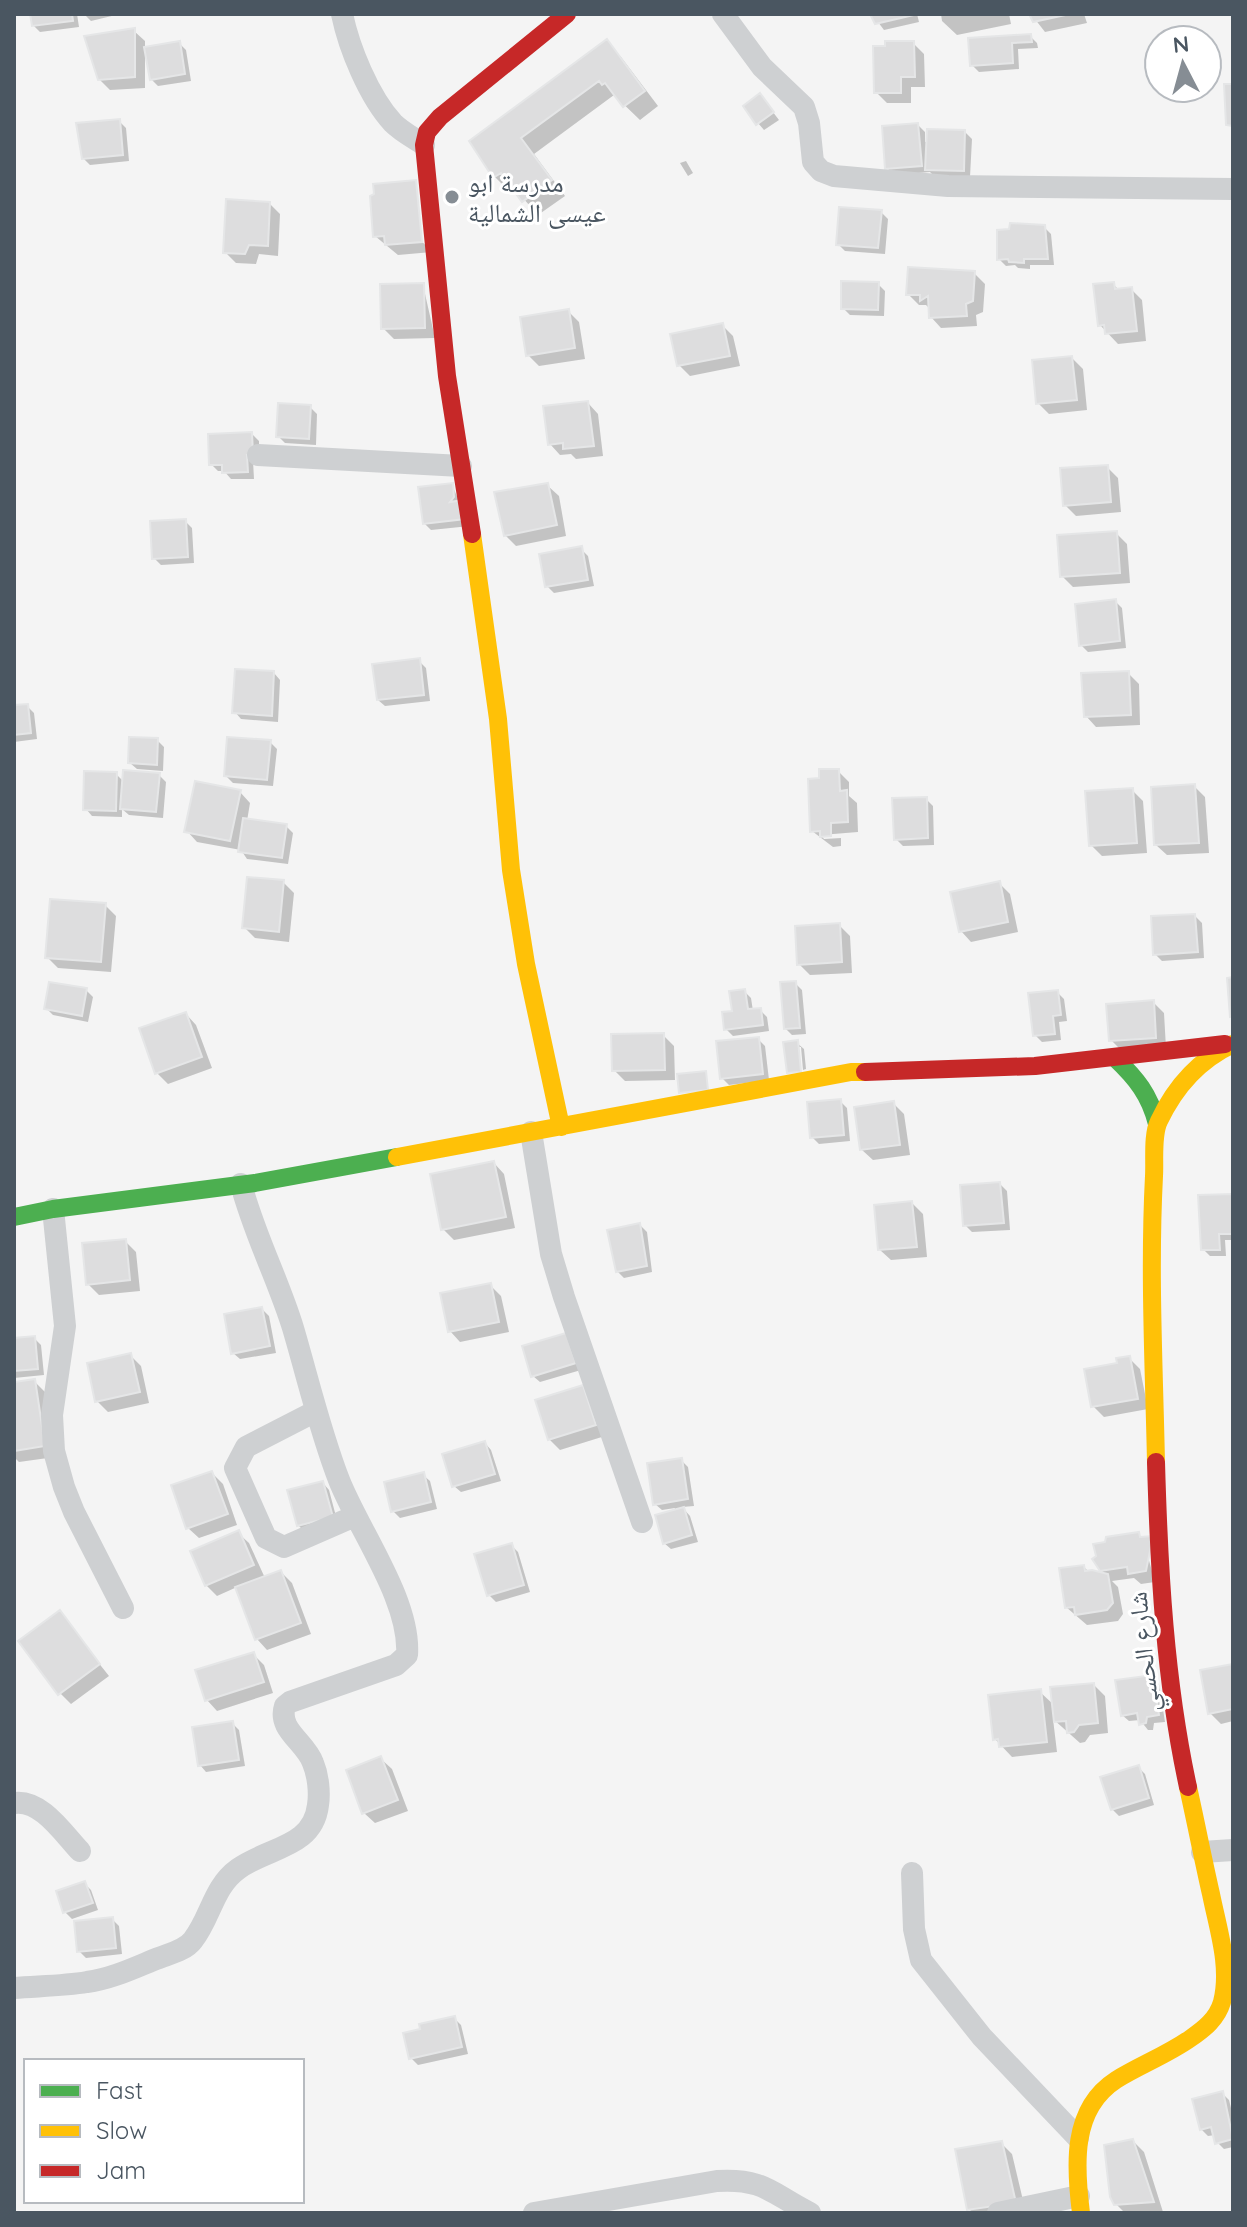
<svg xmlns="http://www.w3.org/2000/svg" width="1247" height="2227" viewBox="0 0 1247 2227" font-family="Quicksand,'Noto Naskh Arabic',sans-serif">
	<rect width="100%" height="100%" fill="#f4f4f4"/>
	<!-- shadow -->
	<path fill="#0003" d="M32 14H77L79 27 40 32 33 25Z
		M84 14H120L91 21Z
		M872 14H917L919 22 884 30Z
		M941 14H1009L1011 24 957 35 942 21Z
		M1031 14H1084L1087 23 1045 32Z
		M134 31 145 41V49L179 43 186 50 191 81 158 86 152 80 147 55 145 56V88L110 90 99 79Z
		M1030 36 1037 43 1038 48 1018 49 1019 69 979 72 972 65 970 40Z
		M607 42 621 57 658 106 640 120 614 95 534 154 565 196 538 215 514 188 509 191 495 177 472 141Z
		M913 43 924 54 925 87H911V103H887L876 92Z
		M766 103 779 120 764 130 758 123Z
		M119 121 126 128 129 161 90 165 83 158Z
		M918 125 925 132V142L965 132 972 139 970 177 934 176 930 172 894 175 887 168Z
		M686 161 693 173 688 176 680 163Z
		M377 195 432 252 398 255 375 236Z
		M270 204 280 214 278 256 259 254 256 264 236 263 225 252Z
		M881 212 888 219 885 254 845 251 838 244Z
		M1044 227 1051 234 1054 265H1030V269L1018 268 1015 265 1006 266 999 259Z
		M974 273 985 284 983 312 976 315 977 326 941 328 931 317 930 309 926 305H919L908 294Z
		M878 284 885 291 884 316 850 315 843 308Z
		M1113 284 1119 290 1131 289 1142 300 1146 341 1118 344 1100 325Z
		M423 285 435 338 394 339 383 328Z
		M568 311 579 322 585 359 539 366 528 355Z
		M722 325 733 336 740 366 690 376 679 365Z
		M1072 358 1083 369 1087 410 1049 414 1038 403Z
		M588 403 598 414 603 456 576 459 571 454 560 455 550 444Z
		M310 407 317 414 316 445 285 443 278 436Z
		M252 434 259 441V461H253L254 479H231L224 471H218L211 464Z
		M1107 467 1118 478 1121 512 1076 516 1065 505Z
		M452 485 470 526 431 530 424 523Z
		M548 486 559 496 566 536 516 546 505 535Z
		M185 521 192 528 194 563 161 565 154 558Z
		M1116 533 1127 544 1130 583 1073 587 1062 576Z
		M581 549 588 556 594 586 554 593 547 586Z
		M1115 601 1122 608 1126 648 1088 652 1081 645Z
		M419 661 426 668 430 701 385 706 378 700Z
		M274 673 280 680 278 722 241 719 235 712Z
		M1128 673 1139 684 1140 725 1096 727 1086 716Z
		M27 706 34 713 37 739 14 742V707Z
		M157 740 164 747 163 771 137 769 130 763Z
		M270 742 277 749 273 786 233 783 226 776Z
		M838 771 849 782V796L857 803 858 832 821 835 824 839 841 838V846L833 847 812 831 821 780Z
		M116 774 124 782 159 775 166 782 163 818 129 815 122 809V817L92 816 86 809Z
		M1194 786 1205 797 1209 853 1167 855 1156 845Z
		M1132 790 1143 801 1147 853 1102 856 1091 845Z
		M240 792 250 803 247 821 286 826 293 833 288 864 247 859 241 850 197 842 187 831Z
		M926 799 933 806 934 845 903 846 896 839Z
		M283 882 294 893 289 942 255 938 245 928Z
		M999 883 1010 894 1018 932 971 942 961 931Z
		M105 905 116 916 111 972 58 968 47 957Z
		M1195 916 1202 923 1204 958 1162 961 1155 954Z
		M839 925 850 936 852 973 810 975 799 964Z
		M795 983 802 990 806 1034 792 1035 785 1028Z
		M86 990 93 997 88 1022 53 1015 46 1008Z
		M744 991 751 998 753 1011 760 1010 767 1017 769 1031 733 1036 726 1029Z
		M1057 992 1064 999 1067 1021 1059 1022 1061 1040 1042 1042 1035 1035Z
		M1153 1002 1164 1013 1166 1048 1122 1051 1111 1040Z
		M186 1014 196 1025 212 1068 168 1084 157 1073Z
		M663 1035 674 1046 675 1080 625 1081 614 1070Z
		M758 1039 765 1046 769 1080 729 1085 722 1078Z
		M797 1043 804 1049 806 1069 803 1070 801 1047H797Z
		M840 1101 847 1108 850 1141 819 1144 812 1137Z
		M893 1103 904 1114 910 1155 873 1160 862 1150Z
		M494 1163 504 1174 515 1228 454 1240 443 1229Z
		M1000 1184 1007 1191 1010 1230 972 1232 965 1225Z
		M1233 1196V1240H1225L1226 1256H1210L1203 1249Z
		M912 1203 923 1214 927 1257 891 1260 880 1250Z
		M640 1225 647 1232 652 1272 624 1278 617 1271Z
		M125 1241 136 1252 140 1291 99 1295 88 1284Z
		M490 1285 501 1296 509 1332 460 1342 450 1331Z
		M262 1309 269 1316 276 1353 240 1359 233 1353Z
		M565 1335 581 1370 540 1382 533 1376Z
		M34 1338 41 1345 44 1375 14 1378V1340Z
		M130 1355 141 1366 149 1403 108 1412 97 1401Z
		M1129 1358 1140 1369 1148 1409 1104 1417 1093 1406 1119 1365Z
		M34 1381 45 1392 55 1457 19 1462 14 1457V1384Z
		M583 1387 594 1398 605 1436 560 1450 549 1439Z
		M485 1443 491 1450 501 1481 461 1492 454 1486Z
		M681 1460 688 1467 694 1506 682 1507 690 1516 698 1542 671 1549 664 1543 675 1508 662 1510 655 1504Z
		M212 1473 223 1484 237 1525 199 1538 188 1528Z
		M423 1475 430 1481 437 1509 400 1518 393 1511Z
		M323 1483 329 1490 338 1524 305 1532 298 1525Z
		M238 1533 249 1543 265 1578 281 1572 292 1583 311 1634 267 1650 257 1639 237 1587 217 1596 206 1585Z
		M1138 1534 1143 1539 1155 1582 1141 1584 1134 1578 1112 1581 1118 1587 1123 1614 1118 1621 1087 1625 1066 1607 1084 1567 1089 1572 1106 1576 1101 1570Z
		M511 1545 518 1552 530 1592 496 1602 489 1595Z
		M59 1613 109 1676 71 1704 60 1693Z
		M253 1654 264 1665 273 1693 217 1711 207 1700Z
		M1233 1666V1721L1221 1724 1210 1713Z
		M1152 1677 1159 1684 1165 1722 1154 1723 1153 1730H1148L1140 1720 1129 1721 1122 1715Z
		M1094 1685 1105 1696 1108 1733 1090 1735 1085 1742 1080 1743 1053 1719 1057 1752 1012 1757 995 1739 1040 1692 1054 1705Z
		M232 1723 239 1730 245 1766 206 1772 200 1765Z
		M381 1759 392 1769 408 1811 375 1823 364 1813Z
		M1138 1767 1145 1774 1154 1805 1119 1816 1112 1809Z
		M84 1883 91 1890 98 1910 72 1919 65 1912Z
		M112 1919 119 1926 122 1954 86 1958 79 1951Z
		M454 2018 461 2025 468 2054 418 2065 411 2058Z
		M1222 2093 1229 2100 1233 2116V2147L1224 2149 1217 2142 1215 2135 1208 2136 1201 2129Z
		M1133 2141 1144 2152 1163 2212 1125 2213 1116 2204Z
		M1001 2143 1012 2154 1026 2213H973L969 2209Z"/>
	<!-- building -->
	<path fill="#ddddde" stroke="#e5e6e7" stroke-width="2" d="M30 14H72L73 21 32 26Z
		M870 14H914V15L875 24Z
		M1029 14H1070L1033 22Z
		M135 28V77L98 80 84 36Z
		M1031 34 1032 42 1012 43 1013 63 970 66 968 38Z
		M607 39 645 91 623 107 605 83 602 85 599 81 521 138 552 180 522 202 501 173 493 178 469 141Z
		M180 41 185 74 150 80 144 47Z
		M885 41H914L915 77H901V93H874L873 46H885Z
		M1224 84H1233V126L1226 125Z
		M760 93 774 112 756 125 743 106Z
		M120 119 123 155 82 159 76 123Z
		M918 123 922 166 885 169 882 126Z
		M927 129 965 130 964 171 925 170Z
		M416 180 422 242 385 245 384 236 373 237 370 196 374 194 373 184Z
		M226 199 270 202 268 246 249 245 245 254 223 253Z
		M839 207 882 210 878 248 836 245Z
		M1010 223 1045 225 1048 259H1024V263L1009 262 1008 259 997 260V230L1009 229Z
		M908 267 975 271 973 301 966 304 967 316 929 318 928 296 920 301V295H906Z
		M841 281 879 282 878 310 841 309Z
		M1114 282 1115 289 1132 287 1137 331 1105 334 1104 325 1098 326 1093 284Z
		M424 283 425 328 381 329 380 284Z
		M569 309 575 348 526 356 520 317Z
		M723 323 730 356 677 366 670 334Z
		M1072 356 1077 400 1036 404 1032 360Z
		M588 401 594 446 563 449V443L548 445 543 406Z
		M278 403 311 405 309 439 276 437Z
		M252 432 253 455H247L248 472 222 473V465H209L208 434Z
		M1108 465 1111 502 1063 506 1060 468Z
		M453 483 454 497 450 502 463 500 465 519 423 524 418 487Z
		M548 483 557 525 504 536 494 492Z
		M186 519 188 557 152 559 150 521Z
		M1117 531 1120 573 1060 577 1057 535Z
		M582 546 588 580 545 587 539 554Z
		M1116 599 1120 641 1079 646 1075 604Z
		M420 658 424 695 377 700 372 664Z
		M235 669 274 671 272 716 232 713Z
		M1129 671 1131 715 1084 717 1081 673Z
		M28 704 31 733 14 735V705Z
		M129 737 158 738 157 765 128 763Z
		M227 737 271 740 267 780 224 776Z
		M819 769H839L840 791 847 790 848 822 831 823V836L820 837V831L810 832 808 779 819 778Z
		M123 770 160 773 156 812 120 809Z
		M84 771 117 772 116 811 83 810Z
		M195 781 241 790 230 841 184 832Z
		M1195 784 1199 843 1154 845 1151 787Z
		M1133 788 1137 843 1089 846 1085 791Z
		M927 797 928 838 894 840 892 798Z
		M243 818 287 824 282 858 238 852Z
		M247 877 284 880 279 932 242 928Z
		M1000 881 1008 922 959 932 950 892Z
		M50 899 106 903 101 962 45 958Z
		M1195 914 1198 952 1153 955 1151 916Z
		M840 923 842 962 797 965 795 926Z
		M1233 977V1016L1230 1017 1227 978Z
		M796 981 800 1028 784 1029 780 982Z
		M49 982 87 988 82 1016 44 1009Z
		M745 989 748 1009 761 1008 763 1025 724 1030 722 1012 732 1011 729 991Z
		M1058 990 1061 1015 1053 1016 1055 1034 1033 1036 1028 993Z
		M1154 1000 1156 1038 1109 1041 1106 1004Z
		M186 1012 202 1057 155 1074 139 1028Z
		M664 1033 665 1070 612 1071 611 1034Z
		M759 1037 763 1074 720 1079 716 1041Z
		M798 1040 801 1072 787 1073 783 1042Z
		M706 1071 708 1090 679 1093 677 1074Z
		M841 1099 844 1135 810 1138 807 1102Z
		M894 1101 900 1145 860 1150 854 1107Z
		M494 1161 506 1217 441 1230 430 1174Z
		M1000 1182 1004 1223 963 1226 960 1185Z
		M1233 1194V1234H1219L1220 1250H1201L1198 1195Z
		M912 1201 917 1247 878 1250 874 1205Z
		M640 1223 647 1266 616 1272 607 1230Z
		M126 1239 130 1280 86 1285 82 1243Z
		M491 1283 499 1322 448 1332 440 1293Z
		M262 1307 270 1346 231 1354 224 1314Z
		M566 1333 576 1363 531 1377 522 1346Z
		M35 1336 38 1369 14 1371V1338Z
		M131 1353 140 1392 95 1402 87 1363Z
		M1130 1356 1138 1399 1091 1407 1084 1369 1117 1363 1116 1358Z
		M35 1379 45 1446 14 1451V1382Z
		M583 1385 596 1425 548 1440 535 1400Z
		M485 1441 495 1474 452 1487 442 1454Z
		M682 1458 688 1499 653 1505 647 1463Z
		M212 1471 228 1514 186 1529 171 1485Z
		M424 1472 431 1502 391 1512 384 1482Z
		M323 1481 333 1517 297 1526 287 1490Z
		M684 1507 692 1535 663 1544 655 1515Z
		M239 1530 254 1565 205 1586 190 1551Z
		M1139 1532 1140 1537 1153 1536 1146 1571 1128 1574 1127 1567 1100 1571 1092 1559 1096 1556 1093 1544 1105 1542 1106 1537Z
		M512 1543 524 1585 487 1596 474 1554Z
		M1084 1565 1085 1571 1092 1570 1108 1574 1113 1603 1107 1610 1075 1615 1074 1607 1065 1608 1059 1568Z
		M281 1570 301 1623 255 1640 235 1587Z
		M60 1610 100 1664 58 1695 18 1641Z
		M254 1652 264 1682 205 1701 195 1670Z
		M1233 1664V1709L1208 1714 1200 1670Z
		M1153 1675 1159 1715 1147 1717 1146 1723 1139 1725 1137 1713 1121 1716 1115 1680Z
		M1094 1683 1098 1723 1079 1725 1074 1732 1067 1733 1066 1721 1054 1722 1050 1687Z
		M1041 1689 1047 1742 999 1747 998 1739 993 1740 988 1695Z
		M233 1721 239 1760 198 1766 192 1727Z
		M381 1756 398 1800 362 1814 346 1770Z
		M1139 1765 1149 1798 1111 1810 1100 1777Z
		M85 1881 93 1903 63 1913 56 1891Z
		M113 1917 116 1948 77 1952 74 1921Z
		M455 2016 462 2047 409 2059 403 2033 420 2029 419 2024Z
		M1223 2091 1233 2139 1215 2144 1211 2127 1200 2130 1192 2099Z
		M1133 2139 1154 2202 1114 2205 1110 2197 1104 2145Z
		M1002 2141 1016 2203 967 2210 955 2149Z"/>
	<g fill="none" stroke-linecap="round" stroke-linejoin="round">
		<!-- street -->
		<path stroke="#ced0d2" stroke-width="22" d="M342 14C349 48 369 97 393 123 402 132 414 138 424 145
			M723 14 762 67 804 107 809 123 813 162 821 171 834 176 948 186 1233 189
			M258 455 461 466
			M531 1132 551 1254 564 1297 642 1522
			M53 1209 65 1326 52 1415 54 1451 64 1487 74 1512 123 1608
			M316 1411 246 1447 235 1468 266 1538 284 1547 355 1516
			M14 1803C41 1799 63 1833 80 1851
			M1202 1852 1233 1850
			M912 1873 914 1929 921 1960 982 2037 1078 2138
			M14 1988C38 1986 63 1986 87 1982 111 1979 134 1968 156 1959 168 1954 185 1951 193 1940 211 1917 213 1887 238 1869 268 1847 313 1848 318 1805 320 1792 318 1775 313 1763 306 1742 277 1730 285 1706L290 1702 396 1665 407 1655C411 1601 359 1531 339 1480 320 1431 308 1379 293 1328 278 1279 254 1234 241 1184
			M534 2213 717 2181C764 2178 772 2194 810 2213
			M998 2213 1079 2196"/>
		<!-- fast -->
		<path stroke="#4caf50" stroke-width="18" d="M1115 1058C1136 1078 1150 1095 1157 1124
			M14 1217 53 1209 255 1183 397 1157"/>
		<!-- slow -->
		<path stroke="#ffc107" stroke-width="18" d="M472 534 498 719 511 870 526 964 561 1127
			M397 1157 851 1072H865
			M1156 1462C1154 1367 1149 1271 1154 1176 1155 1160 1152 1135 1159 1121 1175 1087 1199 1060 1233 1044
			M1081 2213C1075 2166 1071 2109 1116 2080 1140 2065 1167 2055 1191 2038 1204 2029 1217 2019 1222 2002 1231 1967 1218 1929 1211 1894 1203 1859 1196 1823 1188 1787"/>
		<!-- jam -->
		<path stroke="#c62828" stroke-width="18" d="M472 534 447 376 424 145 427 132 440 117 567 14
			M865 1072 1035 1066 1225 1044
			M1156 1462C1159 1571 1165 1681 1188 1787"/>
	</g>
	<!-- markers -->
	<circle fill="#868d94" stroke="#fff" stroke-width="3" cx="452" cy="197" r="8"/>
	<g text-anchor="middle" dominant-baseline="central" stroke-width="6" stroke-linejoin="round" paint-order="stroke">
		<!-- poi labels -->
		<g font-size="26" fill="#4a5661" stroke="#fff" text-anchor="start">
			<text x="468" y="182">مدرسة ابو<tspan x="468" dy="30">عيسى الشمالية</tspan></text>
		</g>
		<!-- street labels -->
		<g font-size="26" fill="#4a5661" stroke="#fff">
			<text transform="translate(1143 1652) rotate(-96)">شارع الحسي</text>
		</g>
	</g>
	<!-- border -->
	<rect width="1247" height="2227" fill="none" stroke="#4a5661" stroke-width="32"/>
	<!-- legend -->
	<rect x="24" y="2059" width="280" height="144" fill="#ffffff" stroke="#b7bbc0" stroke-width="2"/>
	<rect x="40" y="2085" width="40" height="12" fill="#4caf50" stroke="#b7bbc0" stroke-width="2"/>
	<text x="96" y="2099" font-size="24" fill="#4a5661">Fast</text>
	<rect x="40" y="2125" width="40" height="12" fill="#ffc107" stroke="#b7bbc0" stroke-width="2"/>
	<text x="96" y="2139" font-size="24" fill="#4a5661">Slow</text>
	<rect x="40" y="2165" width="40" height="12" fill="#c62828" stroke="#b7bbc0" stroke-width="2"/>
	<text x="96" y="2179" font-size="24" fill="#4a5661">Jam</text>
	<!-- north arrow -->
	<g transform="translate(1183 64) rotate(354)"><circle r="38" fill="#ffffff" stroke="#b7bbc0" stroke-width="2"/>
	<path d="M0-6L14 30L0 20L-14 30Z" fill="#868d94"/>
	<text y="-12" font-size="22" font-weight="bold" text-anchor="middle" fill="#4a5661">N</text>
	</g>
</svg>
